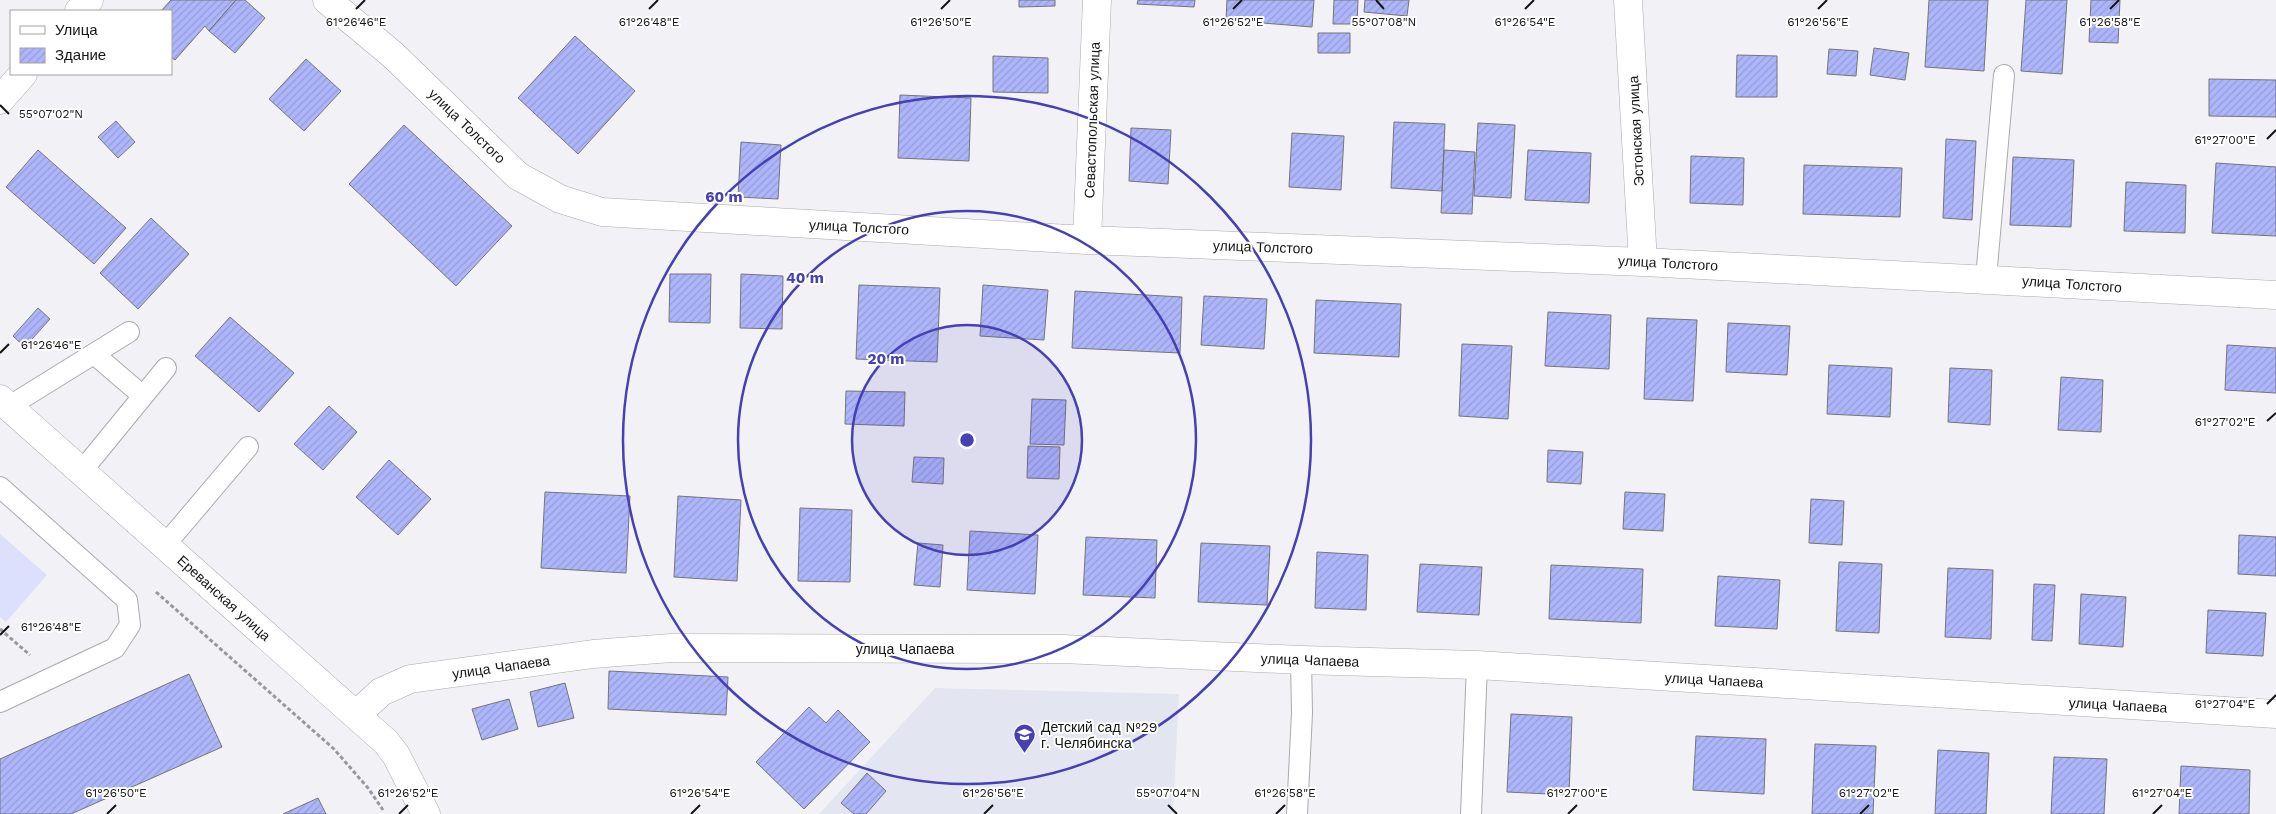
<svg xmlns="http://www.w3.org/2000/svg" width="2276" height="814" viewBox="0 0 2276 814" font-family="'Work Sans',sans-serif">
	<defs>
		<pattern id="building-hatch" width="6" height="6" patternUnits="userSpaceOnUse" patternTransform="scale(1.25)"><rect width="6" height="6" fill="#aeb6fb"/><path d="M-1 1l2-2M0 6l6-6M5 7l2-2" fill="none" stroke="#959cd6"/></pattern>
	</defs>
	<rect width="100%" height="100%" fill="#f2f2f6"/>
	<!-- built -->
	<path fill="#e3e5f0" d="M935 688 1179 694 1173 814H819Z"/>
	<!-- grass -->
	<path fill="#dce0fc" d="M0 534 47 575 6 622 0 617Z"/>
	<!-- building -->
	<path fill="url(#building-hatch)" stroke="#747578" d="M171 0H236L209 31 205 26 175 60 171 57V11H161Z
		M236 0H245L265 18 235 53 209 31Z
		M1019 0H1055V6L1019 7Z
		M1138 0H1195L1194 7 1137 4Z
		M1227 0H1314L1312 27 1226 20Z
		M1334 0H1358L1357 24H1333Z
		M1365 0H1409L1407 16 1364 12Z
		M1929 0H1988L1984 71 1925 67Z
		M2026 0H2067L2062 74 2021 71Z
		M2091 0H2120L2118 43 2089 42Z
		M1318 33H1350V53H1318Z
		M575 36 635 91 578 154 518 98Z
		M1874 48 1909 53 1905 80 1870 75Z
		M1829 49 1858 51 1856 76 1827 74Z
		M1737 55 1777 56V97H1736Z
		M993 56 1048 58V93L993 92Z
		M306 59 341 91 304 131 269 99Z
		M2209 79 2276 80V117L2209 116Z
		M900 95 971 98 969 161 898 158Z
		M116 121 135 142 118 158 98 137Z
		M1394 122 1445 124 1442 191 1391 188Z
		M1478 123 1515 125 1511 198 1474 196Z
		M404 125 512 226 456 286 349 184Z
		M1131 128 1171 130 1168 184 1129 181Z
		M1292 133 1344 136 1341 190 1289 187Z
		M1946 139 1976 141 1972 220 1943 218Z
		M741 142 781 145 778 199 738 197Z
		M38 150 126 228 94 264 6 187Z
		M1444 150 1475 152 1472 214 1441 213Z
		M1528 150 1591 153 1589 203 1525 200Z
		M1691 156 1744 158 1743 205 1690 203Z
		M2013 157 2074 160 2071 227 2010 225Z
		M2216 163 2276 167V236L2212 233Z
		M1804 165 1902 168 1900 217 1803 214Z
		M2126 182 2186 185 2185 233 2124 231Z
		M151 218 189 254 138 309 100 273Z
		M670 274H711L710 323 669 322Z
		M741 274 783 276 782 329 740 328Z
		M859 285 940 288 937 362 856 359Z
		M983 285 1048 290 1044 340 980 336Z
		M1075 291 1182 297 1180 353 1072 348Z
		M1204 296 1267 299 1264 349 1201 345Z
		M1316 300 1401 304 1399 357 1314 353Z
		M38 308 50 319 25 347 13 336Z
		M1548 312 1611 315 1609 369 1545 366Z
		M230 317 294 373 259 412 195 356Z
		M1647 318 1697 320 1693 401 1644 399Z
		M1728 323 1790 326 1787 375 1726 372Z
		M1462 344 1512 346 1508 419 1459 416Z
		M2227 345 2276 348V393L2225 390Z
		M1829 365 1892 368 1890 417 1827 414Z
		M1950 368 1992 370 1990 425 1948 422Z
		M2061 377 2103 380 2101 432 2058 430Z
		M846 391 905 392 904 426 845 424Z
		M1032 399 1066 400 1064 445 1030 444Z
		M329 406 357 432 323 470 294 444Z
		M1028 446 1060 447 1059 479 1027 478Z
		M1548 450 1583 452 1581 484 1547 482Z
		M914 457 944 458 943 484 912 482Z
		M389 460 431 499 398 535 356 497Z
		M545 492 630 496 626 573 541 568Z
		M1625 492 1665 494 1663 531 1623 529Z
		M678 496 741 500 737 581 674 577Z
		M1811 499 1844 501 1842 545 1809 543Z
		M800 508 852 510 850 582 798 581Z
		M970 531 1038 535 1035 594 967 590Z
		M2239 535 2276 537V576L2238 574Z
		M1086 537 1157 540 1155 598 1083 595Z
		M918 543 943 545 940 587 914 585Z
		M1201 543 1270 546 1267 605 1198 602Z
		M1317 552 1368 555 1366 610 1315 608Z
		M1839 562 1882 564 1879 633 1836 631Z
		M1420 564 1482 567 1479 615 1417 612Z
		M1551 565 1643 569 1641 623 1549 619Z
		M1948 568 1993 570 1991 639 1945 637Z
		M1718 576 1780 580 1777 629 1715 626Z
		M2034 584 2055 585 2052 641 2032 640Z
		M2081 594 2126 597 2123 647 2079 644Z
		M2208 610 2266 613 2263 656 2206 653Z
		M609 671 728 677 726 715 608 709Z
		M189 674 222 747 71 814H0V759Z
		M565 683 574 718 538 727 530 692Z
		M509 699 518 729 482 740 472 709Z
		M809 707 826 723 838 710 870 742 804 809 756 762Z
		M1511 714 1572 717 1569 795 1507 792Z
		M1696 736 1766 739 1764 794 1693 790Z
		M1815 744 1876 746 1873 814H1812Z
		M1938 750 1989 753 1986 814H1935Z
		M2054 757 2107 759 2104 814H2051Z
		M2181 766 2250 770 2249 814H2179Z
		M867 773 886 791 866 814H854L841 803Z
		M318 798 326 814H283Z"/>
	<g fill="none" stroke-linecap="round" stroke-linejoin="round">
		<defs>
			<path id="lane" d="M1986 278 2004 75
				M94 354 143 396
				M8 407 129 332
				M81 472 166 368
				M0 487 127 600 130 625 115 648 0 702
				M165 545 248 447
				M1297 814 1302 713 1301 660
				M1471 814 1477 665"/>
			<path id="street" d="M327 0 393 55 518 176 560 199 602 212 1087 240 1643 262 2276 295
				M1628 0 1643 262
				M79 11 89 0
				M0 100 23 74
				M1087 240 1097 0
				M0 399 386 742 396 755 426 814
				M356 715 381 692 410 679 593 654 671 648 1063 649 1301 660 1477 665 2276 714"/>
		</defs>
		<!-- lane casing -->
		<use href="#lane" stroke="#aaaaae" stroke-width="22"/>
		<!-- street casing -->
		<use href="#street" stroke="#aaaaae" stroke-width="29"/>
		<!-- path -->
		<path stroke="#98989b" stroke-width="3" stroke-dasharray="4 2.5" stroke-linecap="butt" d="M156 592 334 749 368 788 383 810
			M0 629 30 655"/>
		<!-- lane -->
		<use href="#lane" stroke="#fff" stroke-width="20"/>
		<!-- street -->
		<use href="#street" stroke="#fff" stroke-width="28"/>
	</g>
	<!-- ticks -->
	<path fill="none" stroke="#131415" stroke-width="2" d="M1376 0 1384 9M356 9 365 0M649 9 658 0M941 9 950 0M1233 9 1242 0M1525 9 1534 0M1818 9 1827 0M2110 9 2119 0M0 105 9 114M2267 139 2276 130M0 353 9 344M2267 421 2276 413M0 635 9 626M2267 704 2276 695M1168 805 1177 814M107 814 116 805M399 814 408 805M691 814 700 805M984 814 993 805M1276 814 1285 805M1568 814 1577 805M1860 814 1869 805M2153 814 2162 805"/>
	<!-- distance rings -->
	<circle cx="967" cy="440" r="115" fill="#463fb5" fill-opacity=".12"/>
	<g fill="none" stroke="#463fb5" stroke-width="2.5">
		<circle cx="967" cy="440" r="115"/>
		<circle cx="967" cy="440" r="229"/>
		<circle cx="967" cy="440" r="344"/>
	</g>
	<!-- icons -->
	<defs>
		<symbol id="school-pin" viewBox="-11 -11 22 30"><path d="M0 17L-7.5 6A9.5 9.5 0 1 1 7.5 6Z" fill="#463fb5" stroke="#fff"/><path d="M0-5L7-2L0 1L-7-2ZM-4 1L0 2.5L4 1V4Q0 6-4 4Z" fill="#fff"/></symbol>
	</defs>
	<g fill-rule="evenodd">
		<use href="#school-pin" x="1012" y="722" width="25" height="34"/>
	</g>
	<g text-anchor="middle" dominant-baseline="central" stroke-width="4" stroke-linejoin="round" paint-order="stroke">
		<!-- street labels -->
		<g font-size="14" fill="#131415" stroke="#fff">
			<text transform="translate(1092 120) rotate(-88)">Севастопольская улица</text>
			<text transform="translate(467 126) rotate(44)">улица Толстого</text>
			<text transform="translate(1636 131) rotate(-93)">Эстонская улица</text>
			<text transform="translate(859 227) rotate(3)">улица Толстого</text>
			<text transform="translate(1263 247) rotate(2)">улица Толстого</text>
			<text transform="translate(1668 263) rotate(3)">улица Толстого</text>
			<text transform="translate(2072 284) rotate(4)">улица Толстого</text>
			<text transform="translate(224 598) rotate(42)">Ереванская улица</text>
			<text x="905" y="649">улица Чапаева</text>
			<text transform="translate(1310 660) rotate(2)">улица Чапаева</text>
			<text transform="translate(501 667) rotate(-8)">улица Чапаева</text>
			<text transform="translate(1714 680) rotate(3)">улица Чапаева</text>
			<text transform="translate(2118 705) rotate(3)">улица Чапаева</text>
		</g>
		<!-- poi labels -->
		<g font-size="14" fill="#131415" stroke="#fff" text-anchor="start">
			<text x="1041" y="727">Детский сад №29<tspan x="1041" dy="16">г. Челябинска</tspan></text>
		</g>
	</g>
	<g font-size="12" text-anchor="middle" fill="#131415" stroke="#fff" stroke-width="4" stroke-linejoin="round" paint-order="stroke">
		<text x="356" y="26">61°26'46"E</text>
		<text x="649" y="26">61°26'48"E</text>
		<text x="941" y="26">61°26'50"E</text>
		<text x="1233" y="26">61°26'52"E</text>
		<text x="1525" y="26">61°26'54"E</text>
		<text x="1818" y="26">61°26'56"E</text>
		<text x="2110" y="26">61°26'58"E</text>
		<text x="1384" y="26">55°07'08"N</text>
		<text x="51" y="118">55°07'02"N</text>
		<text x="2225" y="144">61°27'00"E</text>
		<text x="51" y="349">61°26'46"E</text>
		<text x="2225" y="426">61°27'02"E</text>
		<text x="51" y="631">61°26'48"E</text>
		<text x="2225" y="708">61°27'04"E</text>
		<text x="1168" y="797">55°07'04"N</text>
		<text x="116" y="797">61°26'50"E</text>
		<text x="408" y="797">61°26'52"E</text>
		<text x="700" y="797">61°26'54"E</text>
		<text x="993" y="797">61°26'56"E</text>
		<text x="1285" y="797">61°26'58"E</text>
		<text x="1577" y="797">61°27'00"E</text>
		<text x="1869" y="797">61°27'02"E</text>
		<text x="2162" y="797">61°27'04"E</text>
	</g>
	<circle cx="967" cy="440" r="8" fill="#463fb5" stroke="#fff" stroke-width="2.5"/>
	<g font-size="15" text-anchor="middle" font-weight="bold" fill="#463fb5" stroke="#fff" stroke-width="4" stroke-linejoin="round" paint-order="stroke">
		<text x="724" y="202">60 m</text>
		<text x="805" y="283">40 m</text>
		<text x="886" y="364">20 m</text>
	</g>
	<!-- legend -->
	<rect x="10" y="10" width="162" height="65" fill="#ffffff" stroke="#a1a1a1"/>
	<rect x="20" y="26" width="25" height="8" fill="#ffffff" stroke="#a1a1a1"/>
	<text x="55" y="35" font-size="15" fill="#131415">Улица</text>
	<rect x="20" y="48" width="25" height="15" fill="url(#building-hatch)" stroke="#a1a1a1"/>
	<text x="55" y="60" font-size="15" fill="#131415">Здание</text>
</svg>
